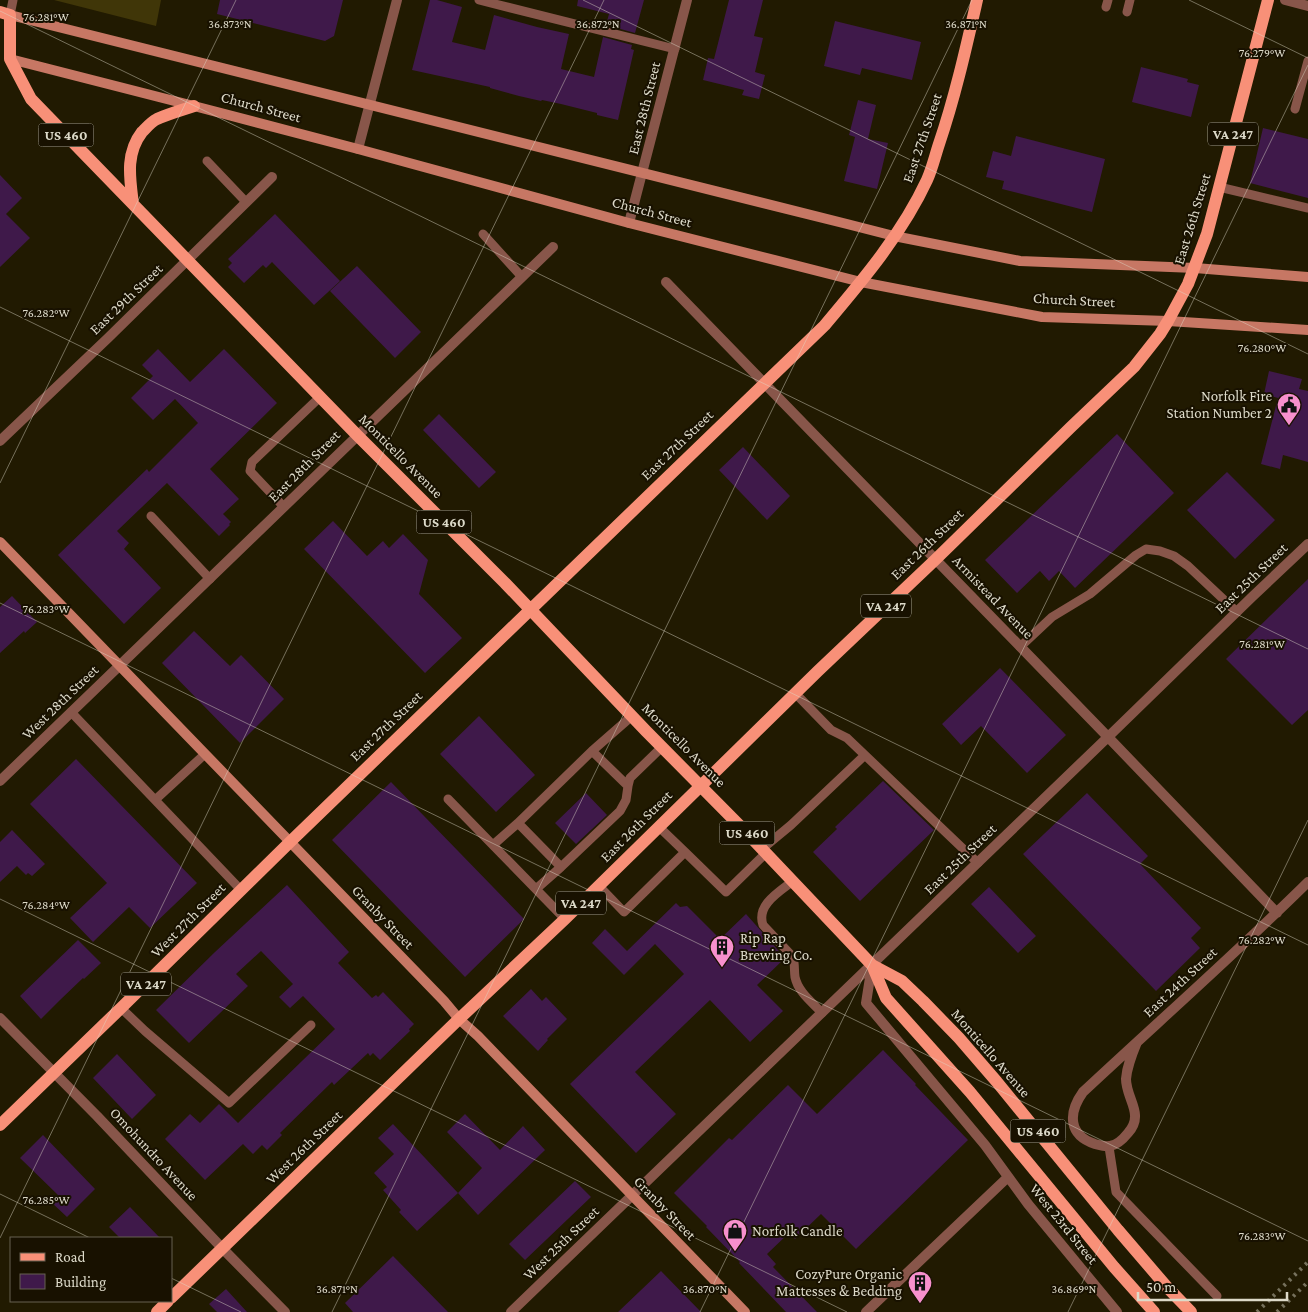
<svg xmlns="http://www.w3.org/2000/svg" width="1308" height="1312" viewBox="0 0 1308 1312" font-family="'Crimson Pro',serif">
	<rect width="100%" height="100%" fill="#211a01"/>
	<!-- green -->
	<path fill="#403608" d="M54 0H161L156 26Z"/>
	<!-- building -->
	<path fill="#3f194a" d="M220 0H343L334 36 325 41 217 14Z
		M430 0H437L462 7 452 42 485 50 494 15 537 27 569 34 561 69 594 77 603 37 632 45 631 49 634 50 618 120 597 115V113L561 104 542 100 541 101 519 96 490 88V87L412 70Z
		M578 0H644L635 33 606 25 609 14 577 6Z
		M729 0H763L754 36 763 38 755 72 765 75 759 99 742 95 744 90 703 80 708 58 714 59Z
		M835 21 921 42 912 80 862 68 860 75 824 66Z
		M1141 67 1188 79 1187 82 1199 85 1191 117 1132 102Z
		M858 100 876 105 868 139 888 143 877 189 844 181 855 137 849 135Z
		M1263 128 1308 139V198L1250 183Z
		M1016 136 1105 159 1092 212 1002 189 1004 181 986 177 993 151 1011 156Z
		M0 175 22 198 6 214 30 238 0 267Z
		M275 214 340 281 314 305 272 262 266 268 263 265 244 283 228 267 232 263 228 259Z
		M357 266 421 332 395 358 330 291Z
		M158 349 190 382 224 349 277 403 210 469 239 499 223 514 231 522 229 524 230 525 219 536 167 483 117 531 129 543 124 549 161 588 124 624 58 555 147 469 149 472 198 423 175 399 153 420 131 398 153 376 142 365Z
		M1269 371 1302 379 1299 389 1308 391V462L1283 455 1280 469 1261 464 1278 398 1264 394Z
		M439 414 496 472 479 488 423 430Z
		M1117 434 1174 493 1075 588 1059 571 1049 581 1040 571 1017 593 985 560Z
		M743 447 790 496 767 520 719 470Z
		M1227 472 1275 520 1235 559 1187 510Z
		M333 521 367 556 383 541 389 548 403 534 428 560 419 594 462 638 425 673 304 549Z
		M1308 579V710L1292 725 1226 659Z
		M12 596 37 622 25 633 24 631 0 653V607Z
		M194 631 230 666 241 655 284 699 240 743 162 663Z
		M1000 668 1066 735 1027 773 981 726 961 745 942 724Z
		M479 716 535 775 496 812 440 754Z
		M76 759 197 883 150 928 129 907 93 942 70 918 107 883 30 804Z
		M883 781 934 830 860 901 813 852 837 829 835 827Z
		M391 782 524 919 465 977 332 840Z
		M586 793 607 815 576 844 555 823Z
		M1087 793 1148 856 1140 864 1201 928 1191 938 1200 948 1156 991 1023 854Z
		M12 830 45 864 32 876 28 873 26 875 17 866 0 882V842Z
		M287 885 349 952 338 963 372 998 376 995 378 997 383 992 414 1024 409 1029 410 1031 380 1060 373 1053 370 1056 368 1053 334 1085 332 1082 280 1133 282 1135 267 1150 262 1145 253 1154 243 1144 205 1180 165 1139 190 1114 200 1123 219 1104 238 1123 335 1029 303 996 290 1008 279 997 293 984 261 951 236 974 248 986 189 1043 156 1010 215 952Z
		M989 887 1036 936 1018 953 971 904Z
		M676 903 680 907 687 906 720 939 746 914 785 958 757 985 783 1011 750 1042 710 1000 635 1072 676 1114 636 1153 570 1084 684 974 655 944 624 975 592 943 605 929 627 951Z
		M78 940 101 963 84 979 83 978 60 1000 41 1019 20 996Z
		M531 989 542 1001 546 997 567 1019 547 1039 548 1040 538 1051 503 1016Z
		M883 1050 916 1084 915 1085 968 1140 856 1249 821 1214 795 1239 789 1233 767 1254 776 1264 773 1267 817 1312H786L739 1263 740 1262 706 1227 707 1226 674 1193 729 1138 732 1140 788 1085 817 1114Z
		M117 1054 156 1095 132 1119 93 1078Z
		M465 1114 500 1150 523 1126 545 1150 478 1215 458 1193 482 1168 447 1132Z
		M393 1124 458 1193 417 1231 399 1212 401 1210 383 1190 387 1187 374 1173 394 1154 378 1138Z
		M43 1135 95 1189 67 1217 51 1202 58 1195 20 1158Z
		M575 1181 591 1197 525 1260 509 1244Z
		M130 1207 160 1238H120L109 1227Z
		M393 1256 448 1312H353L345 1303Z
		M661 1271 701 1312H618Z
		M226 1289 247 1312H217L209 1304Z"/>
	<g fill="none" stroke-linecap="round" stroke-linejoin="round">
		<!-- lane -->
		<path stroke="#88564a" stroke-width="9" d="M479 0 675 49
			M1106 7 1108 0
			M1127 12 1130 0
			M10 15 13 0
			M1295 109 1308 61
			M207 161 246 202
			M1219 187 1308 208
			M483 234 522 277
			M284 507 250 471 252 462 320 397
			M151 516 210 579
			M1020 647 1052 617 1090 594 1136 555 1146 549 1160 551 1174 556 1188 566 1237 612
			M795 693 831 730 847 738 978 863
			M71 712 241 890
			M632 716 592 751 518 823 561 867 620 811 626 800 628 786 630 778 662 747
			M592 751 628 786
			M448 799 565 919
			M155 800 205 754
			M659 827 685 852
			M493 845 518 823
			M762 849 791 825 865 755
			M793 881C779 892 756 905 763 925L793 957C795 964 794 970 795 977 798 992 812 1002 822 1013
			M599 886 624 912 685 852 726 892 766 853
			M536 889 561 867
			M121 1008 145 1031 229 1103 311 1025
			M1109 1147 1116 1192 1217 1296"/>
		<!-- street -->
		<path stroke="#88564a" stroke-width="10" d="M1285 0 1308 6
			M358 149 397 0
			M629 223 687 0
			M666 282 1108 737 1277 913
			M0 441 108 338 272 177
			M0 781 553 247
			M872 965 866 1003 985 1145 1028 1204 1117 1312
			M0 1018 97 1116 222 1248 285 1312
			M1137 1042C1132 1054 1127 1066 1126 1079 1126 1099 1145 1114 1128 1133 1124 1138 1117 1145 1110 1146 1105 1147 1099 1145 1095 1144 1068 1135 1068 1113 1083 1092 1158 1022 1235 954 1308 882
			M511 1312 1108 737 1252 597 1308 544
			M866 1312 1008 1177"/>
		<!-- secondary -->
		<path stroke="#c77764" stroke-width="10" d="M10 15 847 224 894 236 1020 261 1195 268 1308 277
			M10 59 194 106 358 149 629 223 861 282 1042 317 1168 321 1308 330
			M0 542 444 1001 459 1019 478 1036 745 1312"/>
		<!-- primary -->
		<path stroke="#f89078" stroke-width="12" d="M0 12 10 15V59L31 99 357 435 505 583 646 731 744 830 872 965 902 981 923 1001 959 1038 997 1082 1118 1230 1166 1286 1191 1312
			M133 204C130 179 125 154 142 132 146 128 151 122 157 119 168 114 182 110 194 106
			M872 965 886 998 970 1092 1114 1267 1154 1312
			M0 1125 121 1008 290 842 824 326C862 281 902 234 927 180 932 169 935 156 939 144 955 97 966 48 977 0
			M171 1298 459 1019 565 919 818 671 935 560 1071 427 1134 367 1160 334 1168 321 1188 284 1207 234 1268 0
			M157 1312 168 1301"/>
		<!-- rail -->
		<path stroke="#76715c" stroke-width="4" stroke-dasharray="2.5 5" stroke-linecap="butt" d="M1257 1312 1308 1262
			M1277 1312 1308 1282"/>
	</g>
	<!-- ticks -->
	<path fill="none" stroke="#dddac9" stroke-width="1" stroke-opacity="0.45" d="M583 0 1308 354M1189 0 1308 58M0 11 1308 649M0 307 1308 945M0 483 236 0M0 603 1308 1241M0 899 847 1312M0 1194 90 1238M0 1238 604 0M171 1278 241 1312M332 1312 972 0M700 1312 1308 65M1068 1312 1308 820"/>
	<!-- icons -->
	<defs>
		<symbol id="civic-pin" viewBox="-11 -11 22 30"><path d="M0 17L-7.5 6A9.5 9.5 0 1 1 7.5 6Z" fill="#f790cd" stroke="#181100"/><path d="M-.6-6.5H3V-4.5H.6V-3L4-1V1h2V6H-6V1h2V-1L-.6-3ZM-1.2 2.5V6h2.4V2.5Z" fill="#111"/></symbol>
		<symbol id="building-pin" viewBox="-11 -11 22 30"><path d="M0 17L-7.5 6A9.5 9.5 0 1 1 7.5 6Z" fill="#f790cd" stroke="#181100"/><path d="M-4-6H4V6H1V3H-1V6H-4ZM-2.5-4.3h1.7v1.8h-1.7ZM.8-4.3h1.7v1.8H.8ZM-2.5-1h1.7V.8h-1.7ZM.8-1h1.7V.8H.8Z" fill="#111"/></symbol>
		<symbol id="shop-pin" viewBox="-11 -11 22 30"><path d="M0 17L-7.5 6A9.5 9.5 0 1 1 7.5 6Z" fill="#f790cd" stroke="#181100"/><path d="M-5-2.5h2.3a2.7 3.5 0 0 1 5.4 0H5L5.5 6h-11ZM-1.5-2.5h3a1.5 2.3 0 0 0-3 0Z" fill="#111"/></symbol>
	</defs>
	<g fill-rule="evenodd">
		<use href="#civic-pin" x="1275" y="391" width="28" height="38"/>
		<use href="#building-pin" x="708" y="933" width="28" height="38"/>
		<use href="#shop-pin" x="721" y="1217" width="28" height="38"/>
		<use href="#building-pin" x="906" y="1269" width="28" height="38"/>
	</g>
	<g text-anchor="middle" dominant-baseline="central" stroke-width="4" stroke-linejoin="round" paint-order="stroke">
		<!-- shield labels -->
		<g fill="#181100" stroke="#a29e8d" stroke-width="1">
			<rect x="1208" y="122.5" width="50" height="23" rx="4"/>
			<rect x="38.5" y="123.5" width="55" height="23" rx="4"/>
			<rect x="416.5" y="510.5" width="55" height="23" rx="4"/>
			<rect x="861" y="594.5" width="50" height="23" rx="4"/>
			<rect x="719.5" y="821.5" width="55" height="23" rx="4"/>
			<rect x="556" y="891.5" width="50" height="23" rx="4"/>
			<rect x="121" y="972.5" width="50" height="23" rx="4"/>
			<rect x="1010.5" y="1119.5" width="55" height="23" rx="4"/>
		</g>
		<g font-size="14" font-weight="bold" fill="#dddac9">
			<text x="1233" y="134">VA 247</text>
			<text x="66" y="135">US 460</text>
			<text x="444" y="522">US 460</text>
			<text x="886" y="606">VA 247</text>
			<text x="747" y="833">US 460</text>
			<text x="581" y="903">VA 247</text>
			<text x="146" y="984">VA 247</text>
			<text x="1038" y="1131">US 460</text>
		</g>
		<!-- street labels -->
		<g font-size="15" fill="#dddac9" stroke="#181100">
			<text transform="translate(261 107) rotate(15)">Church Street</text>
			<text transform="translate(644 108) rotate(-76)">East 28th Street</text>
			<text transform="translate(922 138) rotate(-71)">East 27th Street</text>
			<text transform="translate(652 212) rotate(15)">Church Street</text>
			<text transform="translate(1192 219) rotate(-73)">East 26th Street</text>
			<text transform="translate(126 299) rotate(-44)">East 29th Street</text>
			<text transform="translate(1074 300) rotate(3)">Church Street</text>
			<text transform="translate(677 445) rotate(-44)">East 27th Street</text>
			<text transform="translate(401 456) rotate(45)">Monticello Avenue</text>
			<text transform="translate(304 466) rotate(-45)">East 28th Street</text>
			<text transform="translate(927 544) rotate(-44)">East 26th Street</text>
			<text transform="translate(1251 578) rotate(-44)">East 25th Street</text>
			<text transform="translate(993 597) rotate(46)">Armistead Avenue</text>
			<text transform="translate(60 702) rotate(-44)">West 28th Street</text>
			<text transform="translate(386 726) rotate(-44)">East 27th Street</text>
			<text transform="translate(684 745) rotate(45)">Monticello Avenue</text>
			<text transform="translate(636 826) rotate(-45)">East 26th Street</text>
			<text transform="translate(960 859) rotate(-44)">East 25th Street</text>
			<text transform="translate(383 917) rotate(46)">Granby Street</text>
			<text transform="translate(188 920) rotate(-45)">West 27th Street</text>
			<text transform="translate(1180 982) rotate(-43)">East 24th Street</text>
			<text transform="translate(991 1053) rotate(49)">Monticello Avenue</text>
			<text transform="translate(304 1147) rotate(-44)">West 26th Street</text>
			<text transform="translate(154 1154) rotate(47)">Omohundro Avenue</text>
			<text transform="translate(665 1208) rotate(46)">Granby Street</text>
			<text transform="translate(1064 1224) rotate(51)">West 23rd Street</text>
			<text transform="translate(561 1243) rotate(-44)">West 25th Street</text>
		</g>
		<!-- poi labels -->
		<g font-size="15" fill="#dddac9" stroke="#181100" text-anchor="end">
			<text x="1272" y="396">Norfolk Fire<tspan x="1272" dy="17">Station Number 2</tspan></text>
			<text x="740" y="938" text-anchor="start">Rip Rap<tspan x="740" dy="17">Brewing Co.</tspan></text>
			<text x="752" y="1231" text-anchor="start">Norfolk Candle</text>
			<text x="902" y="1274">CozyPure Organic<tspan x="902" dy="17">Mattesses &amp; Bedding</tspan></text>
		</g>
	</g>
	<g font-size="12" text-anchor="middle" fill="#dddac9" stroke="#181100" stroke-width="4" stroke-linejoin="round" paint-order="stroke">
		<text x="46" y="21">76.281°W</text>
		<text x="230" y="28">36.873°N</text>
		<text x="598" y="28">36.872°N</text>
		<text x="966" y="28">36.871°N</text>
		<text x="1262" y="57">76.279°W</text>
		<text x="46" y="317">76.282°W</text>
		<text x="1262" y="352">76.280°W</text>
		<text x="46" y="613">76.283°W</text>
		<text x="1262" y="648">76.281°W</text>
		<text x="46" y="909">76.284°W</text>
		<text x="1262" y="944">76.282°W</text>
		<text x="46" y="1204">76.285°W</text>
		<text x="1262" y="1240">76.283°W</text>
		<text x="337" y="1293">36.871°N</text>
		<text x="705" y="1293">36.870°N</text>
		<text x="1074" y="1293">36.869°N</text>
	</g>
	<!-- legend -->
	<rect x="10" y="1237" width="162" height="65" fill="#181100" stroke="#676150"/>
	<rect x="20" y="1253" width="25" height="8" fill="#f89078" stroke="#676150"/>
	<text x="55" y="1262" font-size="15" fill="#dddac9">Road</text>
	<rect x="20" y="1274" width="25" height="15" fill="#3f194a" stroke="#676150"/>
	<text x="55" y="1287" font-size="15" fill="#dddac9">Building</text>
	<!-- scale -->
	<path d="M1138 1292v8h149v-8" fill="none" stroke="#dddac9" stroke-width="2.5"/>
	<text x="1146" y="1292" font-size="15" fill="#dddac9" stroke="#181100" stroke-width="4" paint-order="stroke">50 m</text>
</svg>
